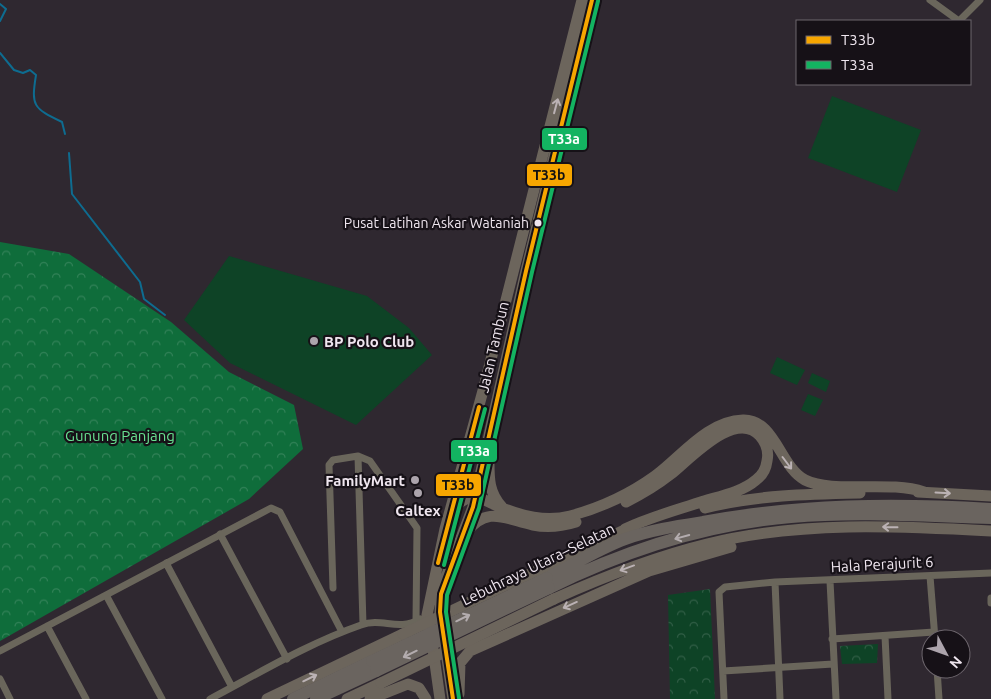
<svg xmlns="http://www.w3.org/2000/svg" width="991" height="699" viewBox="0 0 991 699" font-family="Ubuntu,sans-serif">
	<defs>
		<pattern id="forest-crowns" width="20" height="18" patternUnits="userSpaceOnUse" patternTransform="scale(1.25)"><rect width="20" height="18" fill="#0f6d3b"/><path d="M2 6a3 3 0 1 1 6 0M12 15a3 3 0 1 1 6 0" fill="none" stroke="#328258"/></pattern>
		<pattern id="park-crowns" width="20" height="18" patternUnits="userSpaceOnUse" patternTransform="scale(1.25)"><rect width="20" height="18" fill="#0e4326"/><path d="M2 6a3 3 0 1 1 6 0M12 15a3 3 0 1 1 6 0" fill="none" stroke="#315e46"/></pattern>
	</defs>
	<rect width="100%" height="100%" fill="#2f2830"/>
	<!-- forest -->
	<path fill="url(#forest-crowns)" d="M0 242 69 254 171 322 229 372 294 405 303 449 249 499 0 641Z"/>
	<!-- park -->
	<path fill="url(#park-crowns)" d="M710 589 715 699H670L668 595Z
		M878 644 877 663 842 664 840 646Z"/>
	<!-- pitch -->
	<path fill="#0e4326" d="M832 96 921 130 897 192 808 158Z
		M229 256 367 296 409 328 432 355 356 425 230 363 184 320Z
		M777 357 805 370 797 385 770 373Z
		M812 373 830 381 826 392 808 383Z
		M808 394 823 400 815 416 801 410Z"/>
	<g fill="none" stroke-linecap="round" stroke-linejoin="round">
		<!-- stream -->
		<path stroke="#0e6c90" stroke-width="2" d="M0 4 6 9 0 21
			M0 53 14 70 23 73 30 70 36 75C31 106 33 108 62 122L65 134
			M69 153 72 194 140 282 144 299 165 315"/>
		<!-- street -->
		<path stroke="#6a665b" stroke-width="7" d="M930 0 959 21 980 0
			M220 534 287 659
			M166 563 232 687
			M930 576 935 639
			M830 581 836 699
			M775 582 780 699
			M333 588 329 465 333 460 358 456
			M106 595 162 699
			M991 598V603
			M363 624 358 456 370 461 417 528 416 621
			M47 626 86 699
			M885 636 888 699
			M832 639 934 632
			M0 651 271 508 280 512 342 632
			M937 669 939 699
			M723 671 833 664
			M0 679 10 699
			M210 699C259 673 309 643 361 625 383 617 397 632 420 619
			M724 699 719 592 725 587 775 582 991 573"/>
		<!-- primary -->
		<path stroke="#6c655c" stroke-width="11" d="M489 457C489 477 488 492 502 507
			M918 492 991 496
			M705 508C756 495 808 494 860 493
			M452 513C456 505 465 496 475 497 483 498 492 504 500 507 521 516 547 522 570 516 600 508 630 494 655 476 681 457 707 421 743 420 775 419 780 467 805 480 833 494 889 480 924 492
			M625 529C650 517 677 510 704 501 721 496 742 492 756 480 763 475 766 469 767 461 769 452 766 443 760 436 736 408 690 459 671 474 657 485 642 494 626 502
			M466 533C487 505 505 519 533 525 547 528 563 526 576 522
			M508 584 631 527
			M554 599C603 577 654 557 707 544 800 521 896 526 991 531
			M430 631 427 615 445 529 484 387 582 0
			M433 649 440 699
			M459 694 460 663 470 651 649 571 731 547
			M267 699 403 634
			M347 699 381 683
			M370 699 408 684 419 688 426 699
			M453 699 440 612 441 594 446 577 473 507 526 271 592 0"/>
		<!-- highway -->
		<path stroke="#6a645f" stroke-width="12" d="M547 578C573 565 598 549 625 539 650 530 677 526 703 522 799 504 894 503 991 509
			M549 588C624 551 707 524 791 517 857 511 924 516 991 518
			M293 699 372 661
			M316 699 376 671"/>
		<!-- primary-bridge -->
		<path stroke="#6c655c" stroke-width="11" d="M403 634 508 584
			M381 683 554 599"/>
		<!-- highway-bridge -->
		<path stroke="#6a645f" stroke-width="12" d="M372 661 547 578
			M376 671 549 588"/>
		<defs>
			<path id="bus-1" d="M438 563 479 407
				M453 699 440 612 441 594 473 507 526 271 592 0"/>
			<path id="bus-2" d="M444 565 485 409
				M459 698 446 612 447 595 479 508 532 272 598 1"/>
		</defs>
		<!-- bus-1 casing -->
		<use href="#bus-1" stroke="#161117" stroke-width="8"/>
		<!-- bus-2 casing -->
		<use href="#bus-2" stroke="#161117" stroke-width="8"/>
		<!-- bus-1 -->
		<use href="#bus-1" stroke="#f7a600" stroke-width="4"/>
		<!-- bus-2 -->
		<use href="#bus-2" stroke="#13b361" stroke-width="4"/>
	</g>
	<!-- one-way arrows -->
	<defs><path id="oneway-shaft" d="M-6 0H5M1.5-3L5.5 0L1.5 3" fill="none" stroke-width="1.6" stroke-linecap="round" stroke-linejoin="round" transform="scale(1.25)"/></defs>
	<g stroke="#bbb2b4">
		<use href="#oneway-shaft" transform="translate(556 106) rotate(-75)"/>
		<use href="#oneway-shaft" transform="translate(787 463) rotate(53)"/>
		<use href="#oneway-shaft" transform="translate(943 493) rotate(3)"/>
		<use href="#oneway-shaft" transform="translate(890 527) rotate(-179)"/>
		<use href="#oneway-shaft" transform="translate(627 568) rotate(160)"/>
		<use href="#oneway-shaft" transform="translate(570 605) rotate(156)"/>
		<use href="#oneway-shaft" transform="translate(310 678) rotate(-26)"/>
	</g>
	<g stroke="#b3acae">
		<use href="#oneway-shaft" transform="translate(682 537) rotate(165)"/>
		<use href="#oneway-shaft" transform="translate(463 618) rotate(-26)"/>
		<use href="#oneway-shaft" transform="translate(410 654) rotate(154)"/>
	</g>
	<!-- markers -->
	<circle fill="#efe6ef" stroke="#161117" stroke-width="2" cx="538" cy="223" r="4.5"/>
	<g fill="#aca4ac" stroke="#161117" stroke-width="2">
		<circle cx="314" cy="341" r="5"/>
		<circle cx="415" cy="480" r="5"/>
		<circle cx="418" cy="493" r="5"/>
	</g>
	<g text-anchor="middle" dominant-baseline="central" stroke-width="4.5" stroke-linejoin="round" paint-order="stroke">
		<!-- bus labels -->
		<g font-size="14" fill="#efe6ef" stroke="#161117" text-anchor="end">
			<text x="529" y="223">Pusat Latihan Askar Wataniah</text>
		</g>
		<!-- poi labels -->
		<g font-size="15" font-weight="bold" fill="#efe6ef" stroke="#161117" text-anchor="start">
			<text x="324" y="341">BP Polo Club</text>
			<text x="405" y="480" text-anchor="end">FamilyMart</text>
			<text x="418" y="510" text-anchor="middle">Caltex</text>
		</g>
		<!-- street labels -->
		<g font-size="15" fill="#efe6ef" stroke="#161117">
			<text transform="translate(493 347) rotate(-77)">Jalan Tambun</text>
			<text transform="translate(538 564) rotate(-26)">Lebuhraya Utara–Selatan</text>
			<text transform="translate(882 564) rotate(-3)">Hala Perajurit 6</text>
		</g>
		<!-- park labels -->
		<g font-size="15" fill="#69e292" stroke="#161117">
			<text x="120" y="435">Gunung Panjang</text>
		</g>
	</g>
	<g stroke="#161117" stroke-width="2">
		<rect x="541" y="127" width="47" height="24" rx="5" fill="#13b361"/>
		<rect x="526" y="163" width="47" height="24" rx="5" fill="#f7a600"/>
		<rect x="450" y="439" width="48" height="24" rx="5" fill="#13b361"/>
		<rect x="435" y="473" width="47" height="24" rx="5" fill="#f7a600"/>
	</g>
	<g font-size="14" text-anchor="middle" font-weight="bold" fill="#fff">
		<text x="564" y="144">T33a</text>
		<text x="474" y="456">T33a</text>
	</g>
	<g font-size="14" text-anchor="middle" font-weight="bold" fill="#111">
		<text x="549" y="180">T33b</text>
		<text x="458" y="490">T33b</text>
	</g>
	<!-- legend -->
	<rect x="796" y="20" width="175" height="65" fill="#161117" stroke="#6d666d"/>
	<rect x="806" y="36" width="25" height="8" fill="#f7a600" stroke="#6d666d"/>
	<text x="841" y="45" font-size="15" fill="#efe6ef">T33b</text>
	<rect x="806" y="61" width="25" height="8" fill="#13b361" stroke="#6d666d"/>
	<text x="841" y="70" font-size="15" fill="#efe6ef">T33a</text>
	<!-- north arrow -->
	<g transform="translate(946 654) rotate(131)"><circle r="24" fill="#161117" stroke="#6d666d"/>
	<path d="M0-4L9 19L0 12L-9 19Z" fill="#aca4ac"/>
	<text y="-8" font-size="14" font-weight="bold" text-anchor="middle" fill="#efe6ef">N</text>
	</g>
</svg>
